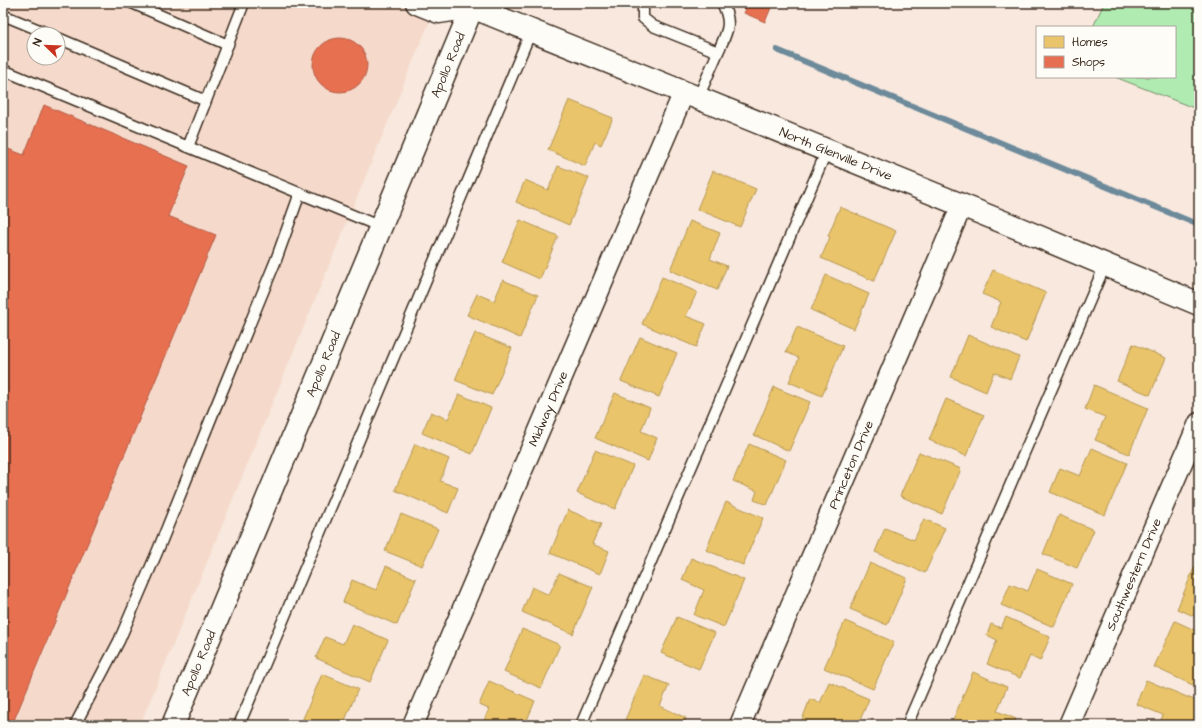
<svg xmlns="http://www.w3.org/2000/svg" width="1202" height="728" viewBox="0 0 1202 728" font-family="'Architects Daughter',sans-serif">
	<rect width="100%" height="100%" fill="#f8e8dd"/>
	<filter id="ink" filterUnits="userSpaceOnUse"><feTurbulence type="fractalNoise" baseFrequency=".025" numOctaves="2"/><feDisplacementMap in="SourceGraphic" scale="8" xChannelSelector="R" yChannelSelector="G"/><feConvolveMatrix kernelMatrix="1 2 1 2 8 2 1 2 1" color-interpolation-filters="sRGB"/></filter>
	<g filter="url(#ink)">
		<!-- built -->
		<path fill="#f5dacb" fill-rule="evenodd" d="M3 3H437L140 725H3ZM34 34H58V58H34Z"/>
		<!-- green -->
		<path fill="#b0ecb2" stroke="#768b68" d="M1104 3H1199V110L1115 77H1175V27H1093Z"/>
		<!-- homes -->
		<path fill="#e9c46a" stroke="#b59653" d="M569 100 613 118 601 145 595 142 585 166 548 150Z
			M558 166 589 178 569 225 516 202 525 180 548 190Z
			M713 171 756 189 740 227 697 209Z
			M840 207 896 231 874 281 821 258 830 237 828 236Z
			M520 220 558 236 540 279 502 262Z
			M690 221 720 233 710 259 727 266 717 290 670 270Z
			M993 270 1046 293 1026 342 991 327 1001 302 982 294Z
			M826 275 869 294 854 329 811 310Z
			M662 277 697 292 686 316 706 324 696 347 642 324Z
			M503 280 538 295 520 338 467 315 477 294 494 301Z
			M797 327 843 346 822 396 789 382 799 358 786 352Z
			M475 333 512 348 492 395 455 380Z
			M968 335 1019 357 1010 379 994 372 986 392 951 377Z
			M640 337 677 353 659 397 621 381Z
			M1133 344 1166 358 1150 395 1117 381Z
			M1094 385 1148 408 1129 454 1095 440 1105 417 1085 409Z
			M774 387 810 402 789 451 754 435Z
			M615 393 650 408 641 431 657 438 648 461 595 438Z
			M459 394 491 408 472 454 422 433 431 412 448 419Z
			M946 399 984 415 966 456 929 440Z
			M415 444 449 459 440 481 458 488 448 513 395 490Z
			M749 444 786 460 767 505 754 500 757 491 733 481Z
			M1092 448 1127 463 1105 515 1050 492 1060 468 1080 476Z
			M595 450 633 466 615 509 577 493Z
			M919 452 961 469 942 514 900 496Z
			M726 502 763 518 743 565 706 550Z
			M568 510 601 524 592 544 609 551 600 574 550 553Z
			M401 514 438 529 422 566 385 551Z
			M1059 515 1094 530 1077 568 1043 554Z
			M924 519 945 528 925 573 875 552 885 528 914 540Z
			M691 558 744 580 724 627 694 615 704 590 682 580Z
			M870 563 907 578 887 625 850 609Z
			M386 566 416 579 397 625 343 602 352 580 376 590Z
			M1195 566 1199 568V618L1177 609Z
			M1037 569 1072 584 1054 627 1001 605 1010 584 1028 591Z
			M559 573 593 587 573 634 522 612 532 587 549 595Z
			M677 617 715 633 699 669 661 653Z
			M1006 617 1050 637 1040 661 1030 656 1020 678 987 664 997 640 987 635 991 624 1001 628Z
			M845 621 894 642 873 689 824 668Z
			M1175 621 1199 632V651L1194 661 1199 663V688L1154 667Z
			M352 624 388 640 370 682 316 658 325 637 343 644Z
			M522 629 560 645 541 688 504 672Z
			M973 672 1007 687 997 711 1016 719 1014 725H964L953 720Z
			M322 674 358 689 343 725H312L302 721Z
			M644 675 669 685 660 706 686 718 683 725H637L625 720Z
			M1146 680 1199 702V708L1192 725H1159L1163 715 1136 704Z
			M489 681 535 701 525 725H482L489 709 479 705Z
			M829 682 869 699 858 725H800L810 699 820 703Z"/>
		<!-- shops -->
		<path fill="#e76f51" stroke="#b35a42" d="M736 3H773L765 22 744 13 746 9 738 6Z
			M313 65a27 27 0 1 1 54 0a27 27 0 1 1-54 0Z
			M44 105 189 166 168 216 216 235 12 725H3V147L24 155Z"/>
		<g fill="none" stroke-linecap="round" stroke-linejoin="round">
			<!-- stream -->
			<path stroke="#6d8a9b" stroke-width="6" d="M777 50 1199 225"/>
			<defs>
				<path id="service" d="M132 3 228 45
					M643 3V18L653 26 718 52C727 32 733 24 722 3
					M3 15 49 34
					M58 38 206 101
					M3 70 381 227
					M698 98 718 52
					M188 147 244 3
					M75 725 119 641 158 550 214 411 276 260 300 193
					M239 725 531 31
					M581 725 827 150
					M907 725 1105 265"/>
				<g id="minor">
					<path id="s1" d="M413 725 684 92"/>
					<path id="s2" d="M740 725 962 205"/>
					<path id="s3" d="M1069 725 1199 423"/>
				</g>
				<g id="tertiary">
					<path d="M417 3 439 12 472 7"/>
					<path id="s4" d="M468 3 472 7 698 98 1013 226 1199 304"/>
					<path id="s5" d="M173 725 474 3"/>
				</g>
			</defs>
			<!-- service casing -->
			<use href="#service" stroke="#3b2a1e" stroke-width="13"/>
			<!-- minor casing -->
			<use href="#minor" stroke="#3b2a1e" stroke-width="23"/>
			<!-- tertiary casing -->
			<use href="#tertiary" stroke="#3b2a1e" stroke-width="25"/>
			<!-- service -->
			<use href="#service" stroke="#fdfcf7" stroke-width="10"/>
			<!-- minor -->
			<use href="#minor" stroke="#fdfcf7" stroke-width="20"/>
			<!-- tertiary -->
			<use href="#tertiary" stroke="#fdfcf7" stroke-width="22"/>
		</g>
	</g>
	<g text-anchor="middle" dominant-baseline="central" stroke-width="4" stroke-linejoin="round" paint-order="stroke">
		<!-- street labels -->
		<g font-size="13" fill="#3b2a1e" stroke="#fdfcf7">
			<text stroke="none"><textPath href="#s5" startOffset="715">Apollo Road</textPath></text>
			<text stroke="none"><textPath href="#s4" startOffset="398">North Glenville Drive</textPath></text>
			<text stroke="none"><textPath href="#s5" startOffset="391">Apollo Road</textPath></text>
			<text stroke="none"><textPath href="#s1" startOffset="344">Midway Drive</textPath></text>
			<text stroke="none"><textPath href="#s2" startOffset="283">Princeton Drive</textPath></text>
			<text stroke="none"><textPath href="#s3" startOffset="164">Southwestern Drive</textPath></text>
			<text stroke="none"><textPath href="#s5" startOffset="67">Apollo Road</textPath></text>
		</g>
	</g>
	<!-- margin -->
	<rect width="1202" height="728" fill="none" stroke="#fdfcf7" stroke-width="16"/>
	<rect x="8" y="8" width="1186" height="712" fill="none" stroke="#3b2a1e" stroke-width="1.5" filter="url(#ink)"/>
	<!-- legend -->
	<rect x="1036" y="26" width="140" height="52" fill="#fdfcf7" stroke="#afa8a0"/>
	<rect x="1044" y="36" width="20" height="12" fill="#e9c46a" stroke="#afa8a0"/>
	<text x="1072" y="46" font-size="12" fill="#3b2a1e">Homes</text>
	<rect x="1044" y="56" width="20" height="12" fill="#e76f51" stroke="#afa8a0"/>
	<text x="1072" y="66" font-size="12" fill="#3b2a1e">Shops</text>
	<!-- north arrow -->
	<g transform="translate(46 46) rotate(293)"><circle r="19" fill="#fdfcf7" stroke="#afa8a0"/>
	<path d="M0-3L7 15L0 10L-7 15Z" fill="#c8321e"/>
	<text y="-6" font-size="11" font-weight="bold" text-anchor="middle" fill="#3b2a1e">N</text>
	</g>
</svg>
